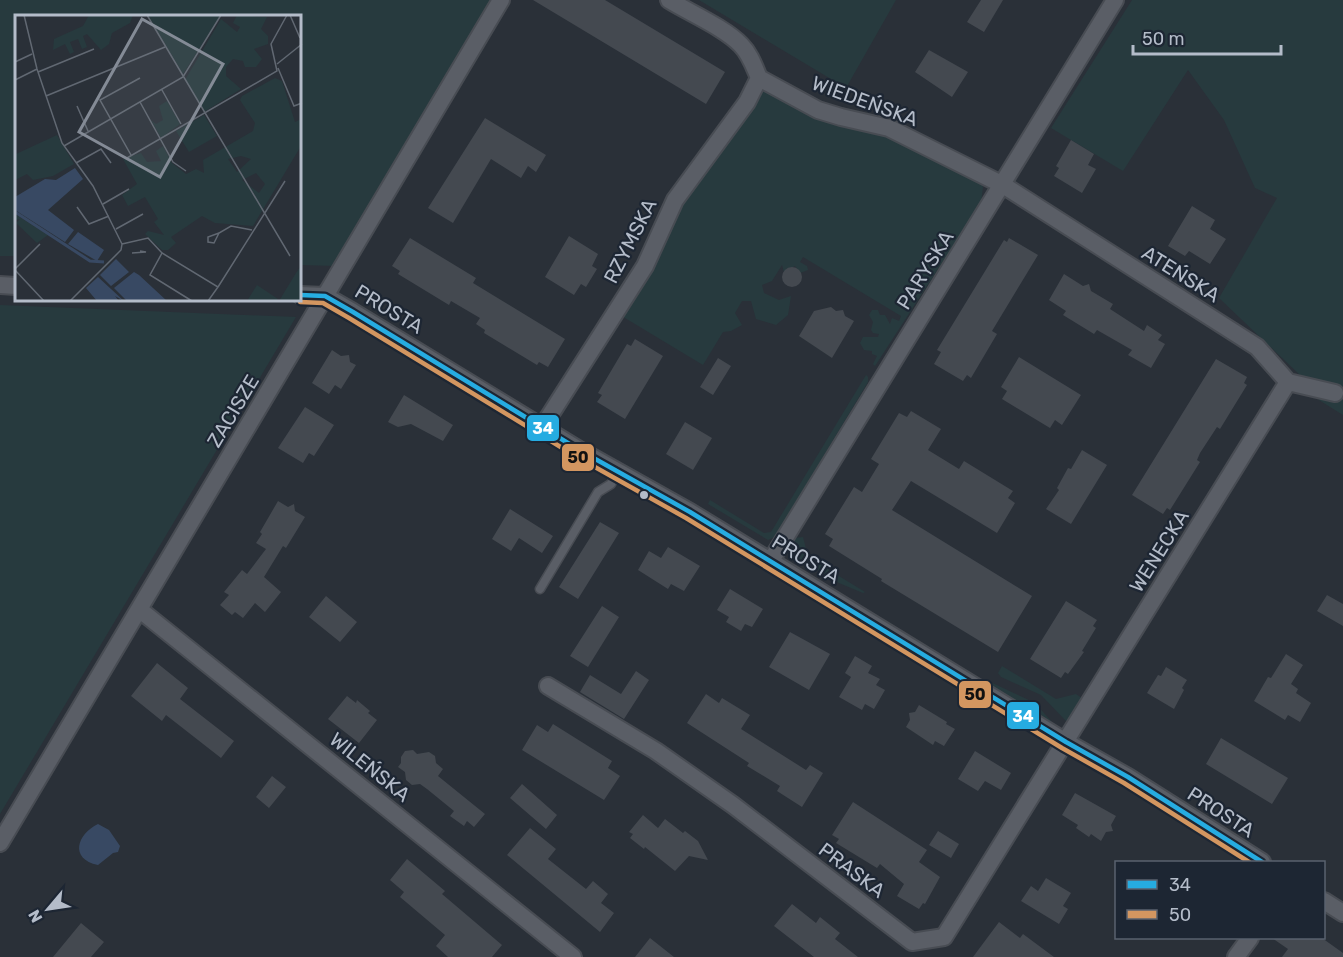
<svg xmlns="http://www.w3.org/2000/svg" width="1343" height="957" viewBox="0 0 1343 957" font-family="Rubik,sans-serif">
	<rect width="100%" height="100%" fill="#2a3038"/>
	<!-- green -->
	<path fill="#273a3e" d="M0 0H493L337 266 300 265V16H16V256H0Z
		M699 0H896L846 88Z
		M1132 0H1343V415L1319 400 1300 375 1219 298 1277 198 1255 188 1224 120 1188 70 1123 171 1051 128Z
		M769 91 863 123 978 173 983 187 981 204H978L977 209 875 366 873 364 877 356 872 354V351L864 350 860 343 863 337H878L879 334 873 333 871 330 873 322 869 315 872 310H878L880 315H885L890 324 892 318 899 321 901 316 803 257 800 262 807 266 808 270 800 273 795 266 784 272 782 265 772 281 762 285 764 293 779 300 791 296 788 315 776 325 756 319 751 301H742L735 313 742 325 731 331 723 332 703 365 620 315 670 219 758 96 762 92Z
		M0 305 296 317 0 814Z
		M866 375 868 377V382L775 537 768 540 708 504 710 500 764 533 771 532Z
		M803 537 808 557 865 592 863 593 839 583 789 553V548L794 538Z
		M1002 666 1056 699 1076 694 1083 699 1072 717 1066 721 1041 695 1001 677 998 673Z
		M984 679 1035 703 1052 722 989 686Z"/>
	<!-- water -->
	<path fill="#384963" d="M98 824 109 830 120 846 118 852 113 853 98 865C69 859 77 834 98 824Z"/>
	<!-- building -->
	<path fill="#444950" d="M533 0H605L725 72 706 104Z
		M981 0H1003L984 32 967 22Z
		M929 50 968 72 952 97 915 72Z
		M485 118 546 155 536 172 528 166 521 178 491 159 453 223 428 208Z
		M1071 140 1094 154 1088 165 1096 169 1082 193 1054 176 1059 168 1056 166Z
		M1192 206 1215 220 1210 229 1226 239 1210 264 1189 251 1185 256 1168 246Z
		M569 236 598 254 592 266 597 269 586 287 581 284 574 295 545 277Z
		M410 238 476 278 473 283 565 339 548 367 539 362 537 365 484 333 485 330 476 324 480 318 451 301 449 305 398 274 400 271 392 266Z
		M1009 238 1038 255 992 331 997 334 971 378 967 375 963 381 934 364 941 352 937 350 1004 240 1007 242Z
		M782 277a10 10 0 1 1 20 0a10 10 0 1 1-20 0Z
		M1064 274 1083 286 1089 284 1091 291 1113 304 1110 309 1144 331 1147 325 1162 335 1158 340 1165 344 1151 368 1128 355 1132 350 1097 330 1094 334 1063 315 1066 311 1049 300Z
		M831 307 836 311 843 310 845 316 854 321 832 358 799 336 814 311Z
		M635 339 663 356 625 419 597 402 602 395 598 393 627 344 631 346Z
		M332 350 341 356 349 355 350 362 356 365 341 389 335 385 329 394 312 383Z
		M1019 357 1081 395 1062 425 1055 420 1050 428 1002 399 1007 391 1001 387Z
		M718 358 731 366 713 395 700 387Z
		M1216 359 1247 377 1244 383 1247 385 1220 429 1217 427 1200 453 1197 460 1200 462 1170 510 1167 508 1163 514 1132 495Z
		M404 395 453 425 443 441 411 424 398 427 388 422Z
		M305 407 334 425 314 456 309 453 303 463 278 448Z
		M911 411 941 429 928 450 959 469 964 461 1013 491 1008 498 1015 503 997 533 911 481 892 510 1032 596 998 652 881 581 882 579 829 546 833 539 825 534 854 487 862 492 879 464 871 459 899 413 907 417Z
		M685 422 712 438 693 470 666 454Z
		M1082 450 1107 465 1071 524 1046 509 1059 490 1057 488 1068 468 1071 469Z
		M278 501 288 507 294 504 295 511 305 517 286 548 283 546 264 577 281 592 265 612 255 603 243 618 235 612 232 615 220 605 229 595 224 592 242 570 247 574 266 549 256 543 262 534 260 532Z
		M510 509 553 536 542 553 519 538 511 551 492 539Z
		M600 522 619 533 578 599 559 587Z
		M668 547 700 566 684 591 671 584 668 589 638 570 649 551 661 558Z
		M730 589 763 609 752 627 745 624 741 631 726 622 729 617 717 610Z
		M1327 595 1343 604V626L1317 611Z
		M326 596 357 622 340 642 309 617Z
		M1066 601 1097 620 1093 626 1096 628 1082 651 1084 652 1068 674 1065 672 1061 678 1030 659Z
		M602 606 619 617 588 667 570 656Z
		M790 632 830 654 809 690 769 667Z
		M1286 654 1303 665 1291 684 1298 689 1296 693 1311 703 1300 722 1288 715 1285 720 1254 701 1268 677 1271 678Z
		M855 656 872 666 868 673 880 679 876 685 885 690 874 709 865 704 862 710 839 697 851 677 845 673Z
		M157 663 188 688 180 699 234 741 221 758 166 715 162 721 131 696Z
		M1166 667 1187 680 1182 688 1184 690 1174 709 1147 693 1158 675 1161 676Z
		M636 671 649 680 624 719 580 692 590 675 621 694Z
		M706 694 719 703 722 698 750 715 741 729 806 770 810 765 823 773 802 807 777 791 780 786 747 766 749 763 687 723Z
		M347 696 356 703 357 700 370 711 368 713 377 720 359 743 328 719Z
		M919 705 947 722 946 724 955 729 944 746 935 741 933 745 906 727 910 720 909 713 915 712Z
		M553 724 612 761 608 768 620 776 604 800 522 750 537 725 548 732Z
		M1221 738 1288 778 1272 804 1206 764Z
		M413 750 417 754 429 752 435 756 436 763 443 769 438 776 485 814 474 827 467 821 464 826 450 816 454 811 427 789 420 784 412 785 406 780 405 772 398 767 401 763V757L405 751Z
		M975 751 1011 773 1001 790 985 781 978 791 958 779Z
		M272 776 286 787 269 808 256 797Z
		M522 784 557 815 546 829 510 798Z
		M1075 793 1116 816 1111 825 1113 831 1106 832 1101 841 1091 834 1089 837 1076 828 1078 825 1062 815Z
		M853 802 927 850 919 862 940 877 925 904 923 903 919 909 897 896 904 884 880 864 877 868 836 843 839 839 832 835Z
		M643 815 658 828 665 819 683 833 685 831 698 841 708 860 689 856 675 871 645 847 644 849 630 838 633 834 629 832Z
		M530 828 556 849 548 859 586 889 593 881 608 894 601 903 614 913 600 932 507 855Z
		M938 831 959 844 951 858 929 845Z
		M407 859 445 891 442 894 502 945 492 957H448L436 946 445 935 400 897 404 892 390 880Z
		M1046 878 1071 893 1063 906 1068 909 1059 924 1021 901 1031 886 1038 891Z
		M792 904 816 923 820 917 840 933 835 939 858 957H814L774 926Z
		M999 922 1020 938 1023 934 1054 957H973Z
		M81 923 104 942 91 957H53Z
		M650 938 674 957H635Z
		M1272 938H1322L1343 953V957H1282L1288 949Z"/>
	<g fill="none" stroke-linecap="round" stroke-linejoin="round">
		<defs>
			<path id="service" d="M540 589 598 492 611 484 618 471"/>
			<path id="minor" d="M669 0C690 13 725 28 741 45 750 54 754 66 759 78L818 110 841 117 889 128 1003 185 1257 347 1288 382 1335 393
				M0 285 16 286
				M300 295 325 296 353 312 581 451 690 512 1066 742 1128 777 1262 862
				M543 426 645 266 675 200 747 102 759 78
				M770 562 1115 0
				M140 610 573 957
				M548 686 656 751 733 805 912 942 944 937 1288 382
				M0 843 501 0
				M1324 901 1343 913
				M1236 957 1250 938"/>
		</defs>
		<!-- service casing -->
		<use href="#service" stroke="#484c53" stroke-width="11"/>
		<!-- minor casing -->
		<use href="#minor" stroke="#484c53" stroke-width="20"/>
		<!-- service -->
		<use href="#service" stroke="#5a5e66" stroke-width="8"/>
		<!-- minor -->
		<use href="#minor" stroke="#5a5e66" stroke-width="16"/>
		<defs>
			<path id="bus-1" d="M300 295 325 296 353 312 581 451 690 512 1066 742 1128 777 1262 862"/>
			<path id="bus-2" d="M300 302 323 303 349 318 577 457 686 518 1062 748 1124 783 1249 862"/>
		</defs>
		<!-- bus-1 casing -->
		<use href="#bus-1" stroke="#1d2633" stroke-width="9"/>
		<!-- bus-2 casing -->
		<use href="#bus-2" stroke="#1d2633" stroke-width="9"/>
		<!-- bus-1 -->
		<use href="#bus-1" stroke="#26ace1" stroke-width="4.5"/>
		<!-- bus-2 -->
		<use href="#bus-2" stroke="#d39660" stroke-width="4.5"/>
	</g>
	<!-- markers -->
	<circle fill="#b4bcc9" stroke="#1d2633" stroke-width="2" cx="644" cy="495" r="5"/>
	<g text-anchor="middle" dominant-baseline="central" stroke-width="4.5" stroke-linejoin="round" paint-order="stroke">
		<!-- street labels -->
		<g font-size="20" fill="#b4bcc9" stroke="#1d2633">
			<text transform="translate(865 101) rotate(20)">WIEDEŃSKA</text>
			<text transform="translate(630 241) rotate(-63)">RZYMSKA</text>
			<text transform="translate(925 270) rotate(-58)">PARYSKA</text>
			<text transform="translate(1181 274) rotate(32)">ATEŃSKA</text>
			<text transform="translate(389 309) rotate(31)">PROSTA</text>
			<text transform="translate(233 411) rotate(-59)">ZACISZE</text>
			<text transform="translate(1159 551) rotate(-58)">WENECKA</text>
			<text transform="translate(806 559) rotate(31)">PROSTA</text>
			<text transform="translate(370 767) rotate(39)">WILEŃSKA</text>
			<text transform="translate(1221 812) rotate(33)">PROSTA</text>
			<text transform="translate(852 870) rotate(37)">PRASKA</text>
		</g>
	</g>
	<!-- overview -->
	<g transform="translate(15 15)">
		<rect width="286" height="286" fill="#2a3038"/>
		<path d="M74 0H118L115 8 97 18 94 29 86 35 72 19 68 21 72 32 67 34 63 24 55 27 59 37 55 39 50 29 38 35 39 24 68 11ZM133 0H206L168 59ZM222 0 252 2 246 14 253 21V29L239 34 247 44 241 52H230L228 46 218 44 211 52V61L226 74 189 97 170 65 206 4 222 17 225 12 218 8ZM260 63 267 66 280 107 286 104V131L238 211 200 208 187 201 156 222 161 228 153 235H147L130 219 133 216 149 220 139 207 143 204 130 182 113 191 107 180 122 169 108 144 126 138 132 147 146 146 141 136 148 131 157 148 171 159 181 154 189 158 188 145 238 116 240 108 225 85 227 81ZM226 141 236 144 222 157 213 144ZM241 158 250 169 244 178 227 165ZM152 86 165 109 146 123 136 105 141 109 148 105 144 91ZM189 100 202 121 174 137 161 116ZM42 120 59 149 38 161 18 165 12 159 0 165 1 139ZM0 199 33 220 22 228 1 208 5 204 0 205ZM286 251V286H264L281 258ZM242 270 263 284 261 286H232Z" fill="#273a3e" fill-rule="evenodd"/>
		<path d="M60 153 68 164 33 195 59 215 50 227 0 195V182L30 164 41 165ZM63 217 89 235 82 246 53 229ZM101 244 114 257 96 271 85 260ZM119 257 124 260 152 286H112L99 273ZM83 262 109 286 100 281 104 286H82L71 273Z" fill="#384963"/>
		<path fill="none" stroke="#384963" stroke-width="3" d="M0 197 75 246 89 247"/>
		<path fill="none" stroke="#616872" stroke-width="1.5" d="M9 0 22 54 47 128 78 171 107 229 106 235 55 286M132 0 275 241M275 0 285 23M0 47 17 39M262 49 287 29M263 53 279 91 287 88M23 57 79 34M0 65 22 54M147 75 166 109M31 81 150 32M125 87 158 147 171 156M62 91 73 116M49 131 168 62 206 0M116 140 85 85 125 63M112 143 262 56 256 29 272 0M61 148 86 134 96 148M88 189 114 174M62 192 74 209 94 201M101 214 128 199M204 218 193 222V227L199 228 204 218 216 211 237 215M107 229 133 223 147 238 203 272 193 286M117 238 131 237 125 236M147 238 135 260 177 286M0 254 25 229M0 255 29 286M203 272 270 166"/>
		<path fill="#848b96" fill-opacity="0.15" stroke="#848b96" stroke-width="3" d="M127 4 208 49 145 162 64 117Z"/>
		<rect width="286" height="286" fill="none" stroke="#b4bcc9" stroke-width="3"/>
	</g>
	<g stroke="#1d2633" stroke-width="2">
		<rect x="526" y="414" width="34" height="28" rx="6" fill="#26ace1"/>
		<rect x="561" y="443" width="34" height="29" rx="6" fill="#d39660"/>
		<rect x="958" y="680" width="34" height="29" rx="6" fill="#d39660"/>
		<rect x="1006" y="701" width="34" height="29" rx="6" fill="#26ace1"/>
	</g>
	<g font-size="16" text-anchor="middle" font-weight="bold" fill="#fff">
		<text x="543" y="434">34</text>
		<text x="1023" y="722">34</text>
	</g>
	<g font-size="16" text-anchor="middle" font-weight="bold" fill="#111">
		<text x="578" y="463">50</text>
		<text x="975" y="700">50</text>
	</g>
	<!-- legend -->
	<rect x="1115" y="861" width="210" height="78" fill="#1d2633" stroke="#59626f" stroke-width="1.5"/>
	<rect x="1127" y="880" width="30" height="9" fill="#26ace1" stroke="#59626f" stroke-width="1.5"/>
	<text x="1169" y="891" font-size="18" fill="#b4bcc9">34</text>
	<rect x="1127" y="910" width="30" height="9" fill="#d39660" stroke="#59626f" stroke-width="1.5"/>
	<text x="1169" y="921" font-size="18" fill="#b4bcc9">50</text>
	<!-- north arrow -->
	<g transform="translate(48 909) rotate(241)" stroke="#1d2633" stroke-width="4.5" paint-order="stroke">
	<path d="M0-4.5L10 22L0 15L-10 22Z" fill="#b4bcc9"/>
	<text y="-9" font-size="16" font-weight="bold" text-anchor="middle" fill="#b4bcc9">N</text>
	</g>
	<!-- scale -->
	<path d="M1133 45v9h148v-9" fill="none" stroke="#b4bcc9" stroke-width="3"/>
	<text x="1142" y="45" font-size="18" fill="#b4bcc9" stroke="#1d2633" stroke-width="4.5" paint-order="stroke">50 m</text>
</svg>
